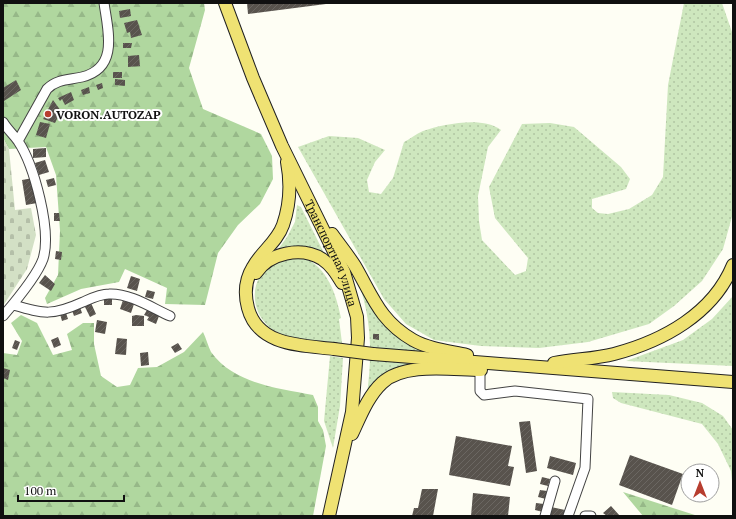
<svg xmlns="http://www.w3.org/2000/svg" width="736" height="519" viewBox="0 0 736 519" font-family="'PT Serif',serif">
	<defs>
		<pattern id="grass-dots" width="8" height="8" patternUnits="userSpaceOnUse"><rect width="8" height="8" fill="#cee7be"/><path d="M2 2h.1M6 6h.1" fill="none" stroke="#b0c5a2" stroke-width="1.8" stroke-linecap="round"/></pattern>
		<pattern id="forest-firs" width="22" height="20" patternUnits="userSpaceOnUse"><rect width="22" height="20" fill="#b0d79f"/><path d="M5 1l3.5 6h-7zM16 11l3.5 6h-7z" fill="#96b888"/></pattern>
		<pattern id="cemetery-stones" width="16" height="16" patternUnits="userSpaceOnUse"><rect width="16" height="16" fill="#d3e0c5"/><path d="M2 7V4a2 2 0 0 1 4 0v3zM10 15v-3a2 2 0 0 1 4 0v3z" fill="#b4bfa8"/></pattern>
		<pattern id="building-hatch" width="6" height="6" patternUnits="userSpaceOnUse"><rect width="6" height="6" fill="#58534d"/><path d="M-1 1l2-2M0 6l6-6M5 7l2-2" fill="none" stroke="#6b6762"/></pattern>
	</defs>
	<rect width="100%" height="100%" fill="#fefef4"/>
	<!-- grass -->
	<path fill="url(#grass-dots)" d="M684 3H722L733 35V213L723 249 702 281 674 306 649 324 588 342 539 348 481 346 434 340 406 324 384 299 298 147 329 136 358 138 385 150 375 162 367 180 369 192 381 194 393 178 404 142C410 139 416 134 423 131 444 124 483 116 501 130L488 147 478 196 479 221 482 240 515 275 526 271 528 258 495 218 489 187 522 124 550 123 574 127 621 167 630 179 626 189 592 199V208L598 213 608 214 629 209 652 195 663 177 668 85Z
		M297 205 301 207 327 259 289 247 279 248 287 237 295 222Z
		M303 257C327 267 336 293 341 318L339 319 342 343C321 341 284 341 268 326 246 305 252 269 282 259 288 257 297 258 303 257Z
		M359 284 399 338 410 345 431 354 414 351V369L367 394C372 356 372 322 359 284Z
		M733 296V366L626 361 683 340 712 319Z
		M330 356 343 358 340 406 333 448 324 421Z
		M612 392 669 395 702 403 723 416 733 430V491L731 471 718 444 702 424 621 403 613 398Z"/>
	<!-- forest -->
	<path fill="url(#forest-firs)" d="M3 3H204L205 10 189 68 203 109 261 134 272 156 273 179 260 204 238 225 218 253 205 305 165 304 167 288 125 269 119 282 81 289 47 304 45 298 58 275 60 231 56 175 46 147 9 149 3 138Z
		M21 315 37 323 53 355 72 350 67 334 83 323H94V344L101 376 117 387 130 385 138 368 157 367 184 352 203 332C206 338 208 346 211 352 234 384 278 388 313 395L318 407V421L323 430 326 446 313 516H3V353L17 355 22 341 11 323Z
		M623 492 698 516H643Z"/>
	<!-- cemetery -->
	<path fill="url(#cemetery-stones)" d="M3 138 9 149 15 210 31 208 36 235 27 269 3 306Z"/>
	<!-- building -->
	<path fill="url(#building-hatch)" d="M247 3H326V4L248 14Z
		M130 9 131 16 120 18 119 11Z
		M137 20 142 35 131 38 130 32 127 33 124 23Z
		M123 43H132L131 48H123Z
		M139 55 140 66 128 67V56Z
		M113 72H122V78H113Z
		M115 79 125 80V86L115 85Z
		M16 80 21 90 4 101 3 88Z
		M102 83 103 88 98 90 96 85Z
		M89 87 90 93 83 95 81 90Z
		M71 92 74 100 65 105 62 99 60 101 58 98Z
		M53 100 61 111 55 123 43 119Z
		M40 122 50 124 46 138 36 135Z
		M46 148V157L33 158V149Z
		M45 160 49 172 39 175 35 163Z
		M33 178 37 203 26 205 22 180Z
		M54 178 56 185 48 187 46 180Z
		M54 213H59L60 221H54Z
		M56 251 62 252 61 260 55 259Z
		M45 275 55 284 51 291 39 283Z
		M131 276 140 279 137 291 127 288Z
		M147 290 155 292 153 299 145 297Z
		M104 297 112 298V305H104Z
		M123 300 134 304 131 313 120 309Z
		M91 303 96 314 90 317 85 307Z
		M80 307 82 313 74 316 72 310Z
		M147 310 159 316 156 324 147 320 149 317 144 315Z
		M66 313 68 319 62 321 60 314Z
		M136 315 144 316V326H132V316Z
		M97 320 107 322 105 334 95 332Z
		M373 334H379V340L373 339Z
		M58 337 61 345 54 348 51 340Z
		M117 338 127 339 126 355 115 354Z
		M15 340 20 342 17 350 12 348Z
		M178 343 182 349 175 353 171 347Z
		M148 352 149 365 141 366 140 353Z
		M3 368 10 370 8 380 3 378Z
		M530 421 537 471 526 473 519 422Z
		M456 436 512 446 508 466 514 467 510 486 449 475Z
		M630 455 683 474 672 505 619 485Z
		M550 456 576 463 573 475 547 468Z
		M542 477 550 479 548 486 540 484Z
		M422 489H438L433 516H412L414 508H418Z
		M540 490 547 491 546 499 538 497Z
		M473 493 510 497 508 516H471Z
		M536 503 544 504 543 512 535 510Z
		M611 506 620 516H607L603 513Z
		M551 507 565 510 563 516H549Z"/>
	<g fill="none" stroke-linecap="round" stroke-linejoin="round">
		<defs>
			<path id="minor" d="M3 122C7 129 13 134 18 141 34 165 52 231 43 259 37 276 15 302 3 316
				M18 141 47 89C57 79 69 80 82 77 119 68 108 31 104 3
				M13 305C45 314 52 316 83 302 92 298 100 294 109 294 130 293 152 308 170 316
				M480 370V391L484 395 515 391 588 399 585 468 568 516
				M545 516 555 481
				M585 516H591"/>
			<g id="major">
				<path id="s1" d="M225 3 253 78 282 146 344 272 357 317 358 338 352 412 329 516"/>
				<path d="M287 162C291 183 290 205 283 225 277 242 261 252 253 267 245 280 244 293 248 308 258 346 301 345 334 349"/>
				<path d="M332 234C339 244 348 255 355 266 373 297 380 321 413 340 429 349 449 351 467 355"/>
				<path d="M256 273C269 253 301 246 322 259 331 265 336 273 342 283"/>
				<path d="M373 354 733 382"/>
				<path d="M554 363C574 359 595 359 614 354 663 341 713 314 733 265"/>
				<path d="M352 434C360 417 368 396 382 383 404 362 452 370 481 370"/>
			</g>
		</defs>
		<!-- minor casing -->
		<use href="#minor" stroke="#434343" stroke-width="11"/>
		<!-- major casing -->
		<use href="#major" stroke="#212121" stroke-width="14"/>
		<!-- minor -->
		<use href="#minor" stroke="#fff" stroke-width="9"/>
		<!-- major -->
		<use href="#major" stroke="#efe273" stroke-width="12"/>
		<defs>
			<path id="major-bridge" d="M334 349 373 354"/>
		</defs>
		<!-- major-bridge casing -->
		<use href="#major-bridge" stroke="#212121" stroke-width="14" stroke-linecap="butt"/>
		<!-- major-bridge -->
		<use href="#major-bridge" stroke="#efe273" stroke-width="12"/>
	</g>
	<!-- markers -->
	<circle fill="#b73d30" stroke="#fff" stroke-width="1.5" cx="48" cy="114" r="4"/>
	<g text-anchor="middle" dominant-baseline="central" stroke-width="4" stroke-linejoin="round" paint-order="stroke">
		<!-- poi labels -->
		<g font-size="12" font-weight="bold" fill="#101010" stroke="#fff" text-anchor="start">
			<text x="56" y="114">VORON.AUTOZAP</text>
		</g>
		<!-- street labels -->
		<g font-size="12" fill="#101010" stroke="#fff">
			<text stroke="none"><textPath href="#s1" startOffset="272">Транспортная улица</textPath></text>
		</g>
	</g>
	<!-- border -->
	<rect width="736" height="519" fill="none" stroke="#101010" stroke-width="8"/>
	<!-- north arrow -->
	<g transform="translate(700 483)"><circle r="19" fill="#ffffff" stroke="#9f9f9f"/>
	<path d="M0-3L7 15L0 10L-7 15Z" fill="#b73d30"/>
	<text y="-6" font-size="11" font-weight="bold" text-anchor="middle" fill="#101010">N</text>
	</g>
	<!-- scale -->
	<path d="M18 495v6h106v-6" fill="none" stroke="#101010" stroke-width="2"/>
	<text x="24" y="495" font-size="12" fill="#101010" stroke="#ffffff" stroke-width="3" paint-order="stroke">100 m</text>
</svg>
